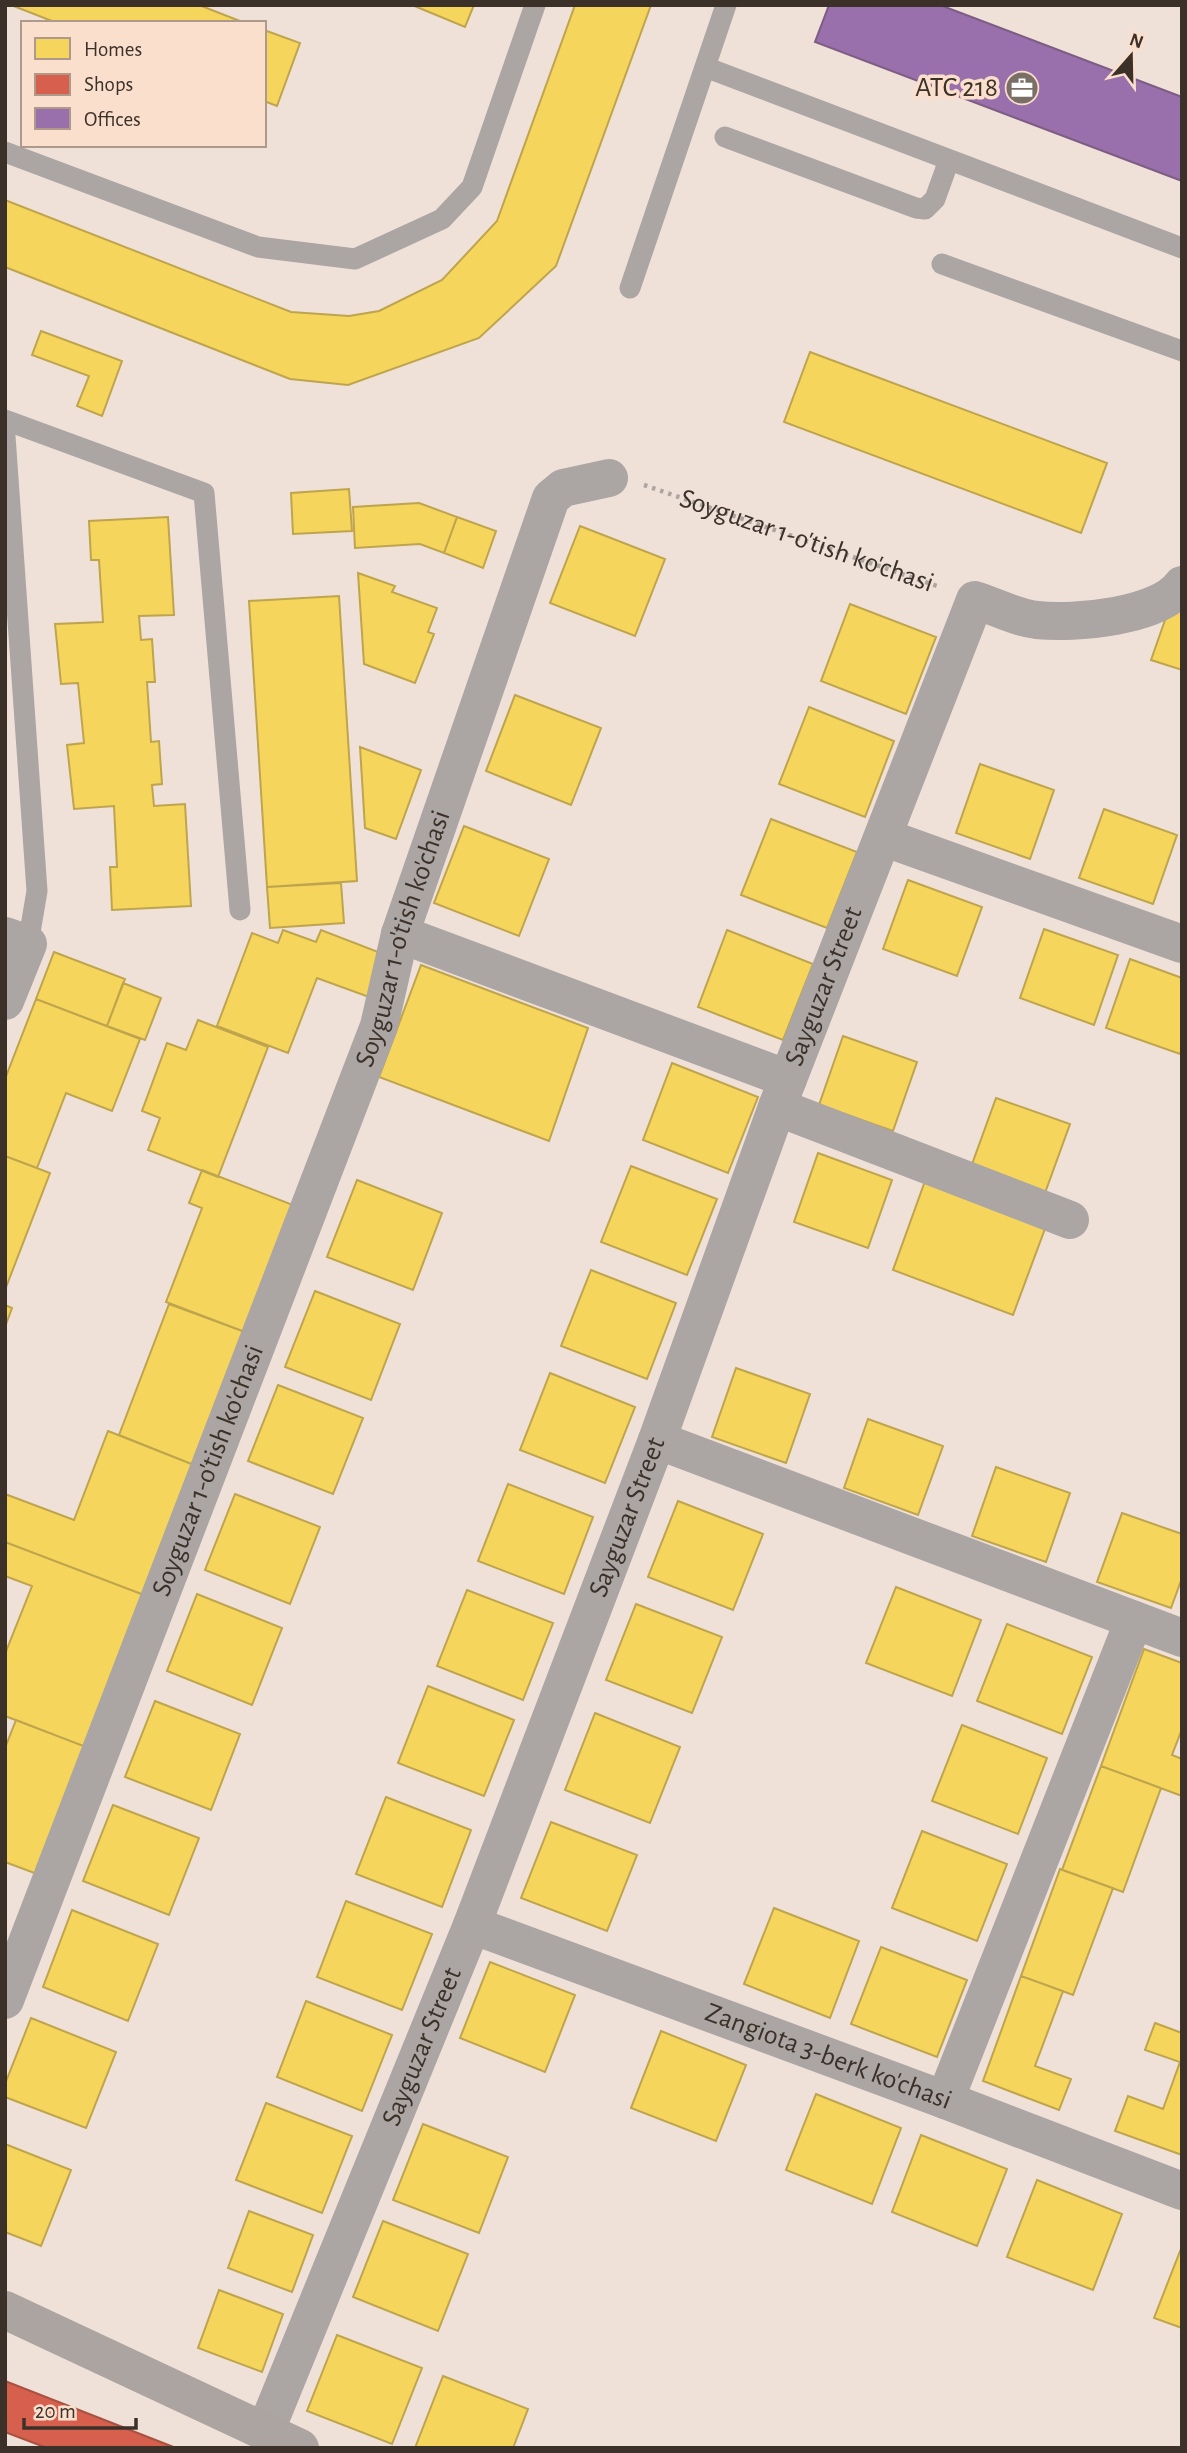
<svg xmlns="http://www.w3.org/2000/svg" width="1187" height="2453" viewBox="0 0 1187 2453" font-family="'Alegreya Sans',sans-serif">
	<rect width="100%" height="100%" fill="#f0e1d8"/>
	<!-- homes -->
	<path fill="#f6d55c" stroke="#bea44d" stroke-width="2" d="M11 5H199L245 23H57Z
		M412 5H474L465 27Z
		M575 5H651L556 266 479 338 348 385 290 379 5 267V200L291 312 349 316 379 311 442 280 497 221Z
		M264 30 300 43 277 106 264 101Z
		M41 331 122 361 102 416 77 406 89 376 32 355Z
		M810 352 1107 463 1081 533 784 422Z
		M349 489 352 531 293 534 291 493Z
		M419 503 457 517 444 553 420 544 355 548 353 507Z
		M168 517 174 615 139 616 141 640 152 639 155 682H147L151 742 159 741 162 784 152 785 154 806 185 804 191 906 112 910 110 867H117L114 806 74 809 67 745 84 743 78 683 61 684 55 624 103 622 99 560H91L89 521Z
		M457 517 496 531 483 568 444 553Z
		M580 526 665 559 635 636 550 603Z
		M358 573 395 586 392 592 437 608 428 632 434 634 415 683 364 664Z
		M339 596 357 881 267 887 249 601Z
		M1171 603 1182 607V670L1151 660Z
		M850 604 936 637 906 714 821 681Z
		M515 695 601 728 571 805 486 771Z
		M809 707 894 741 865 817 779 784Z
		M360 747 421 770 396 839 365 828Z
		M980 764 1054 790 1030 859 956 833Z
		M1104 809 1177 835 1153 904 1079 878Z
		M771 819 857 852 827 928 741 895Z
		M464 826 549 859 519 936 434 903Z
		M908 880 982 907 957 976 883 949Z
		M341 883 344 923 270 928 267 887Z
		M1044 929 1118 955 1094 1025 1020 998Z
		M283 930 316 942 321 930 386 955 369 997 317 978 288 1053 217 1026 252 933 278 943Z
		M727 930 813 964 783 1040 698 1007Z
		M54 952 125 979 107 1026 36 999Z
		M1130 959 1182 978V1048L1180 1054 1106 1028Z
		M421 965 588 1028 549 1141 379 1077Z
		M123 983 161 998 145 1040 107 1026Z
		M36 999 140 1039 112 1111 66 1093 37 1168 5 1156V1079Z
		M198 1020 268 1047 218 1177 148 1150 160 1118 142 1111 167 1043 186 1050Z
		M843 1036 917 1062 893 1131 819 1105Z
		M672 1063 758 1097 728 1173 643 1140Z
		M996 1098 1070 1124 1045 1193 971 1167Z
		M818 1153 892 1180 868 1248 794 1222Z
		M5 1156 50 1173 5 1290Z
		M631 1166 717 1199 687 1275 601 1242Z
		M202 1170 293 1205 245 1332 166 1302 202 1208 189 1203Z
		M357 1180 442 1213 413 1290 327 1257Z
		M925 1181 1046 1226 1013 1315 893 1270Z
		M591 1270 676 1303 647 1379 561 1346Z
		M315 1291 400 1324 371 1400 285 1367Z
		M169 1304 245 1332 194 1465 119 1435Z
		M5 1305 12 1308 5 1327Z
		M736 1368 810 1394 786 1463 712 1437Z
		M550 1373 635 1407 605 1483 520 1450Z
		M278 1385 363 1418 333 1494 248 1461Z
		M868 1419 943 1446 918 1515 844 1488Z
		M108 1431 194 1465 144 1595 5 1542V1494L74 1520Z
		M996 1467 1070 1493 1046 1562 972 1536Z
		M508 1484 593 1517 564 1594 478 1561Z
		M235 1494 320 1527 290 1604 205 1570Z
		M678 1501 763 1534 733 1610 648 1577Z
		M1122 1513 1182 1534V1578L1171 1608 1097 1582Z
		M5 1542 144 1595 86 1747 5 1716V1654L32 1586 5 1576Z
		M896 1587 981 1620 952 1696 866 1663Z
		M467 1590 553 1623 523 1700 437 1666Z
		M197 1594 282 1628 252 1705 167 1671Z
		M636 1604 722 1637 692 1713 606 1680Z
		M1007 1624 1092 1657 1062 1734 977 1701Z
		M1144 1649 1182 1663V1729L1172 1755 1182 1759V1796L1101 1766Z
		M428 1686 514 1720 484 1796 398 1763Z
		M155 1701 240 1734 211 1810 125 1777Z
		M595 1713 680 1747 650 1823 565 1790Z
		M16 1720 86 1747 37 1874 5 1862V1748Z
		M962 1725 1047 1758 1018 1834 932 1801Z
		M1101 1766 1161 1788 1123 1892 1062 1870Z
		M386 1797 471 1830 442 1907 356 1874Z
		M113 1805 199 1838 169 1915 83 1881Z
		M551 1822 637 1855 607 1931 521 1898Z
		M922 1831 1007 1864 977 1941 892 1908Z
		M1060 1869 1113 1888 1073 1995 1021 1976Z
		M346 1901 432 1934 402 2010 317 1977Z
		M774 1908 859 1941 830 2018 744 1984Z
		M72 1910 158 1944 128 2021 43 1987Z
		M881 1947 967 1980 937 2057 851 2024Z
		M490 1962 575 1995 545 2072 460 2038Z
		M1021 1976 1063 1991 1035 2066 1071 2079 1059 2110 983 2081Z
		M306 2001 392 2035 362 2111 277 2077Z
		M31 2018 116 2052 86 2128 5 2097V2084Z
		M1155 2023 1182 2033V2155L1115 2131 1128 2096 1163 2109 1180 2062 1145 2050Z
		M661 2031 746 2065 716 2141 631 2108Z
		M816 2094 901 2128 872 2204 786 2170Z
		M266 2103 352 2136 322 2213 236 2180Z
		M423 2124 508 2157 479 2233 393 2200Z
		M921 2135 1007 2169 977 2246 892 2212Z
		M5 2144 71 2170 41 2246 5 2232Z
		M1037 2180 1122 2214 1093 2290 1007 2257Z
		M249 2211 313 2235 292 2292 228 2268Z
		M383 2221 468 2254 438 2331 353 2297Z
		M1182 2246V2328L1154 2318Z
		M219 2290 283 2314 262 2372 198 2348Z
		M337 2335 422 2368 392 2444 307 2411Z
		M443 2376 528 2409 513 2448H415Z"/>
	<!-- shops -->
	<path fill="#d6604d" stroke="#a85242" stroke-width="2" d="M5 2381 176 2448H47L5 2432Z"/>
	<!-- offices -->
	<path fill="#9970ab" stroke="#7d5d84" stroke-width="2" d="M829 5H940L1182 97V181L815 42Z"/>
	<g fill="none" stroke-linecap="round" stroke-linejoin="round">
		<!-- path -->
		<path stroke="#ada5a2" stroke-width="4.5" stroke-dasharray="3.5 5" stroke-linecap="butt" id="s1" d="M644 485 940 587"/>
		<!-- lane -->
		<path stroke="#aba5a3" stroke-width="21" d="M705 67 1182 248
			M725 137 916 208 925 209 935 199 949 160
			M5 152 258 247 355 259 442 219 472 187 535 5
			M942 264 1182 351
			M630 288 726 5
			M5 420 204 493 240 910
			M5 436 37 891 28 944"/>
		<!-- street -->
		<g stroke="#aba5a3" stroke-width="38">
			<path d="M883 837 1182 944"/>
			<path d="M400 934 788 1079"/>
			<path d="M5 936 28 944 5 1001"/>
			<path d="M777 1107 1070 1220"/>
			<path d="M657 1440 1182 1638"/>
			<path id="s2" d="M472 1925 945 2100 1182 2191"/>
			<path id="s3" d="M5 2000 379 1026 400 934 551 498 563 488 609 478"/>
			<path d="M945 2100 1134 1620"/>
			<path id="s4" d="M265 2432 472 1925 657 1440 777 1107 975 600C994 606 1017 618 1037 620 1074 624 1159 617 1182 585"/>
		</g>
		<!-- secondary -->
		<path stroke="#aba4a1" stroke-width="38" d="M5 2310 300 2448"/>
	</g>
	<!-- icons -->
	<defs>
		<symbol id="office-disc" viewBox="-11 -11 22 22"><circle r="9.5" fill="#7a6f66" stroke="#fbdfcd"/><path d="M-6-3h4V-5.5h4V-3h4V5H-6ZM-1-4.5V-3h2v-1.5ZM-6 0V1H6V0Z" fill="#fff"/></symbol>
	</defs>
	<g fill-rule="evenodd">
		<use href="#office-disc" x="1003" y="69" width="38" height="38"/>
	</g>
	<g text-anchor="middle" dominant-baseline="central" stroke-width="7" stroke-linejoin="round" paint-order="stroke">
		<!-- poi labels -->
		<g font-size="28" fill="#3b3129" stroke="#fbdfcd" text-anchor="end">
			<text x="998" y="88">АТС 218</text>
		</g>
		<!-- street labels -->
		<g font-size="28" fill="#3b3129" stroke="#fbdfcd">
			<text stroke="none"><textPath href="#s1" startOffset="172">Soyguzar 1-o'tish ko'chasi</textPath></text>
			<text stroke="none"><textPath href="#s3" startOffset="1134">Soyguzar 1-o'tish ko'chasi</textPath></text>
			<text stroke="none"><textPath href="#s4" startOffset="1550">Sayguzar Street</textPath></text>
			<text stroke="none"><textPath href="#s3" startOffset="567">Soyguzar 1-o'tish ko'chasi</textPath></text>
			<text stroke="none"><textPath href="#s4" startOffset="984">Sayguzar Street</textPath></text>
			<text stroke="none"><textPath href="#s4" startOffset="416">Sayguzar Street</textPath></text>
			<text stroke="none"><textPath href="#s2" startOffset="380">Zangiota 3-berk ko'chasi</textPath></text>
		</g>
	</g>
	<!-- border -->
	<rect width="1187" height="2453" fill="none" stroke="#3b3129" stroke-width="14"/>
	<!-- legend -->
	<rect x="21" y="21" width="245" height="126" fill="#fbdfcd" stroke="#ae998b" stroke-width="2"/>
	<rect x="35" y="38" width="35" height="21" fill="#f6d55c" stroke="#ae998b" stroke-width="2"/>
	<text x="84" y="56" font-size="21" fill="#3b3129">Homes</text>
	<rect x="35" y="74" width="35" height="21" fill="#d6604d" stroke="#ae998b" stroke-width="2"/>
	<text x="84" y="91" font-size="21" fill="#3b3129">Shops</text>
	<rect x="35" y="108" width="35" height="21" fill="#9970ab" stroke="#ae998b" stroke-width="2"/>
	<text x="84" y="126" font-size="21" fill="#3b3129">Offices</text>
	<!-- north arrow -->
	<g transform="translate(1131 56) rotate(20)" stroke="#fbdfcd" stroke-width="5" paint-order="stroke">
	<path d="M0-5L12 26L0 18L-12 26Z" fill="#3b3129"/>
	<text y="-10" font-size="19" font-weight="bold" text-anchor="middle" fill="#3b3129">N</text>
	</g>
	<!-- scale -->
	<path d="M24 2418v10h112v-10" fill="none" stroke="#3b3129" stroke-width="3.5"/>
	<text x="35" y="2418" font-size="21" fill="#3b3129" stroke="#fbdfcd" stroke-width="5" paint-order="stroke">20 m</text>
</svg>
